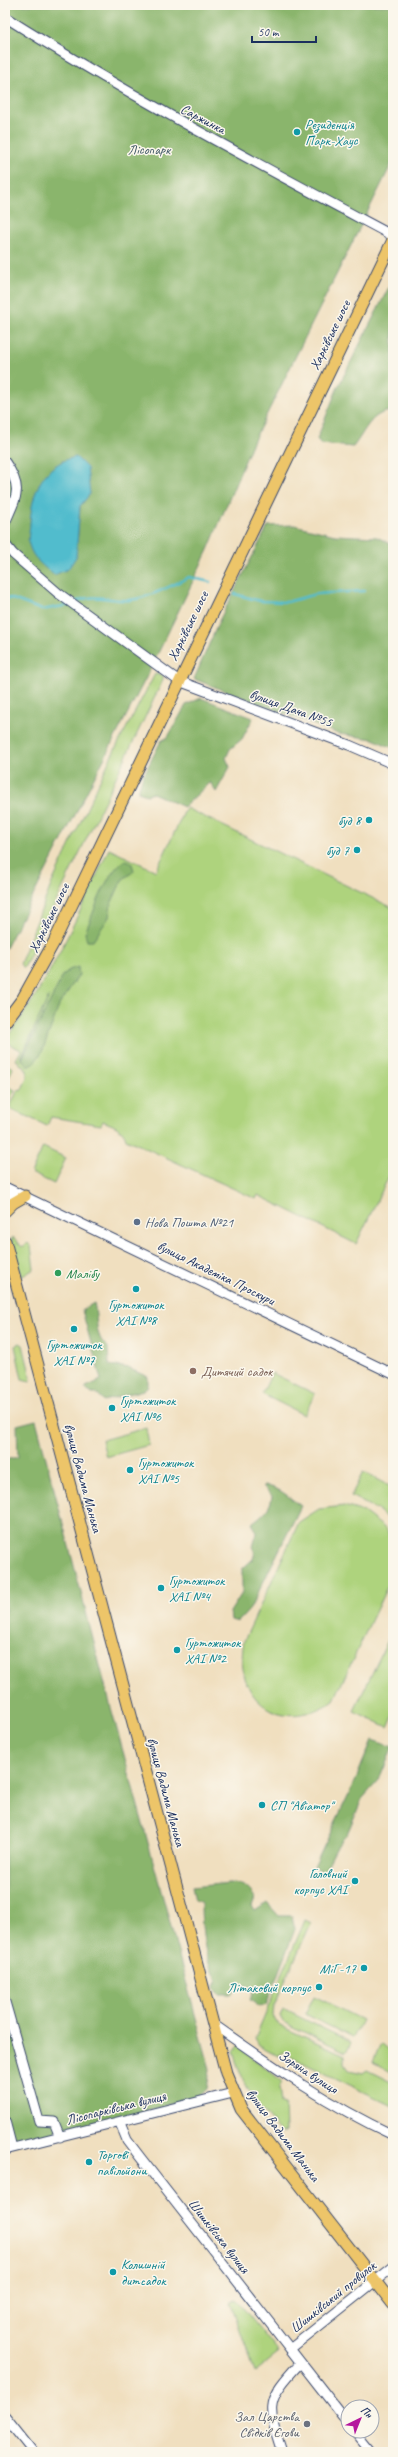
<svg xmlns="http://www.w3.org/2000/svg" width="398" height="2457" viewBox="0 0 398 2457" font-family="Caveat,sans-serif">
	<rect width="100%" height="100%" fill="#fbf7ec"/>
	<filter id="ink" filterUnits="userSpaceOnUse"><feTurbulence type="fractalNoise" baseFrequency=".025" numOctaves="2"/><feDisplacementMap in="SourceGraphic" scale="8" xChannelSelector="R" yChannelSelector="G"/><feConvolveMatrix kernelMatrix="1 2 1 2 8 2 1 2 1" color-interpolation-filters="sRGB"/></filter>
	<filter id="wash" filterUnits="userSpaceOnUse"><feTurbulence type="fractalNoise" baseFrequency=".012" numOctaves="4" result="noise"/><feDisplacementMap in="SourceGraphic" scale="16" xChannelSelector="R" yChannelSelector="G"/><feGaussianBlur stdDeviation="0.9" result="paint"/><feColorMatrix in="noise" values="0 0 0 0 0 0 0 0 0 0 0 0 0 0 0 0 0 1.4 0 .05"/><feComposite in="paint" operator="in"/></filter>
	<g filter="url(#wash)">
		<rect width="100%" height="100%" fill="#f0dfbf"/>
		<!-- green -->
		<path fill="#aed37d" stroke="#64816e" d="M155 674 163 676V680L24 968 20 964 51 885 111 757Z
			M186 808 393 908V1168L356 1244 258 1195 256 1199 126 1139C124 1128 112 1125 103 1121L101 1125 51 1117 47 1126 9 1108 18 1090 21 1091 27 1078V1070L19 1063 49 996 19 1062 16 1060 21 1050 5 1042V1040C50 982 78 914 109 849L156 871Z
			M5 1064 13 1068 5 1085 15 1090 5 1108Z
			M43 1147 66 1158 54 1184 31 1173Z
			M13 1237 22 1247 28 1243 31 1246 34 1269 21 1277 11 1240Z
			M20 1343 23 1345 31 1378 30 1381 22 1379 15 1346Z
			M272 1373 315 1394 304 1415 262 1394Z
			M146 1428 149 1445 106 1457 102 1440Z
			M363 1472 393 1488V1523L379 1511 351 1496Z
			M344 1506 364 1512 386 1529 393 1541V1574L334 1700C284 1736 232 1702 244 1641L299 1522 319 1509Z
			M389 1638 393 1640V1716L388 1727 354 1711Z
			M305 1920 311 1923 274 2006 273 2016 278 2025 345 2055V2064L349 2070 363 2073 367 2070 393 2083V2106L282 2052 279 2056 259 2045 255 2038Z
			M314 1996 362 2020 353 2038 305 2014Z
			M283 2009 351 2042 346 2052 283 2022 280 2016Z
			M381 2044 393 2054V2073L373 2062Z
			M238 2046 283 2082 279 2087 281 2103 285 2104 286 2131 282 2133C259 2113 242 2082 233 2052Z
			M236 2299 279 2353 255 2372 230 2302Z"/>
		<!-- forest -->
		<path fill="#8ab56c" stroke="#527265" fill-rule="evenodd" d="M5 5H393V161L252 444 208 550 148 674 5 950ZM62 460 90 494 80 506 76 557Z
			M393 279V411C370 412 366 431 353 447L321 444 317 439 337 389Z
			M294 525 335 535 377 537 393 545V748L373 739 339 734 194 679 220 619 268 526Z
			M201 698 253 718 242 739 230 749 226 758 230 767 216 792 210 782 184 807 153 793 147 795 138 792 142 778 161 741 168 737 186 705Z
			M125 860 132 864 134 871 122 880 111 904 109 917 93 941H87L85 933C94 912 106 872 125 860Z
			M78 967 79 975 60 1003 42 1052 34 1063 27 1066 22 1059 63 975 69 970Z
			M94 1303C98 1319 94 1338 108 1347L109 1365 128 1368 148 1377V1386L143 1390 104 1401 98 1394H92L86 1389V1387L101 1380 82 1310Z
			M36 1420 110 1704 210 2069 207 2089 199 2097 5 2147V1460L18 1457 17 1425Z
			M263 1486C279 1486 288 1497 301 1506L250 1609 238 1622 231 1620 230 1612 242 1593V1569L253 1559 255 1552 253 1547 257 1532 252 1523C262 1515 271 1509 272 1496Z
			M372 1740 393 1747 379 1780 362 1799 347 1834 338 1845 324 1872 314 1867 356 1779Z
			M229 1883C242 1884 248 1886 255 1898L252 1906 255 1911 267 1903 279 1916H292L295 1929 266 2005 260 2007 250 2000 253 1991 246 1985 240 1987 232 1994H219L215 1987 217 1980C204 1963 201 1923 201 1902L195 1900 192 1887Z"/>
		<!-- water -->
		<path fill="#51bccd" stroke="#367696" d="M76 457 87 468 90 494 80 506 76 557 68 569 54 575C43 566 33 559 29 545 27 539 30 529 30 523 32 491 43 464 76 457Z"/>
		<g fill="none" stroke-linecap="round" stroke-linejoin="round">
			<!-- stream -->
			<path stroke="#51bccd" stroke-width="2.5" d="M235 594 260 601 287 602 316 594 364 591
				M5 600 10 598 42 610 69 605
				M75 602C95 592 111 602 130 600 148 598 173 585 189 577L210 582"/>
		</g>
	</g>
	<g filter="url(#ink)">
		<g fill="none" stroke-linecap="round" stroke-linejoin="round">
			<defs>
				<path id="minor" d="M5 17C131 97 262 166 393 236
					M5 462C24 489 16 497 5 523
					M5 544 13 554 58 593 179 681 349 745 393 764
					M5 1187 393 1374
					M5 1195 20 1196
					M5 2002 39 2121 54 2122 60 2137
					M213 2024C271 2065 328 2105 393 2135
					M5 2121 12 2148
					M120 2123 127 2140 140 2157 348 2423
					M5 2150 233 2093
					M290 2349 393 2267
					M5 2417 33 2452
					M354 2431 371 2452
					M282 2452C266 2404 266 2400 300 2363"/>
				<path id="major" d="M5 1022 23 998 54 942 393 240
					M5 1211 13 1203 25 1196
					M5 1241 226 2073 241 2109 393 2304"/>
			</defs>
			<!-- minor casing -->
			<use href="#minor" stroke="#3b496d" stroke-width="11"/>
			<!-- major casing -->
			<use href="#major" stroke="#3b496d" stroke-width="13"/>
			<!-- minor -->
			<use href="#minor" stroke="#fff" stroke-width="9"/>
			<!-- major -->
			<use href="#major" stroke="#edc569" stroke-width="11"/>
		</g>
	</g>
	<!-- markers -->
	<g fill="#0f9aa8" stroke="#fbf7ec" stroke-width="1.5">
		<circle cx="297" cy="132" r="4"/>
		<circle cx="369" cy="820" r="4"/>
		<circle cx="357" cy="850" r="4"/>
		<circle cx="136" cy="1289" r="4"/>
		<circle cx="74" cy="1329" r="4"/>
		<circle cx="112" cy="1408" r="4"/>
		<circle cx="130" cy="1470" r="4"/>
		<circle cx="161" cy="1588" r="4"/>
		<circle cx="177" cy="1650" r="4"/>
		<circle cx="262" cy="1805" r="4"/>
		<circle cx="355" cy="1881" r="4"/>
		<circle cx="364" cy="1968" r="4"/>
		<circle cx="319" cy="1987" r="4"/>
		<circle cx="89" cy="2162" r="4"/>
		<circle cx="113" cy="2272" r="4"/>
	</g>
	<circle fill="#5c6f8a" stroke="#fbf7ec" stroke-width="1.5" cx="137" cy="1222" r="4"/>
	<circle fill="#2e9e5b" stroke="#fbf7ec" stroke-width="1.5" cx="58" cy="1273" r="4"/>
	<circle fill="#8d6e63" stroke="#fbf7ec" stroke-width="1.5" cx="193" cy="1371" r="4"/>
	<circle fill="#6b7280" stroke="#fbf7ec" stroke-width="1.5" cx="307" cy="2424" r="4"/>
	<g text-anchor="middle" dominant-baseline="central" stroke-width="3" stroke-linejoin="round" paint-order="stroke">
		<!-- street labels -->
		<g font-size="14" fill="#1b2f5e" stroke="#fbf7ec">
			<text transform="translate(203 119) rotate(28)">Саржинка</text>
			<text transform="translate(330 335) rotate(-64)">Харківське шосе</text>
			<text transform="translate(188 626) rotate(-64)">Харківське шосе</text>
			<text transform="translate(291 708) rotate(20)">вулиця Дача №55</text>
			<text transform="translate(49 918) rotate(-64)">Харківське шосе</text>
			<text transform="translate(216 1273) rotate(26)">вулиця Академіка Проскури</text>
			<text transform="translate(83 1478) rotate(75)">вулиця Вадима Манька</text>
			<text transform="translate(166 1792) rotate(75)">вулиця Вадима Манька</text>
			<text transform="translate(308 2072) rotate(33)">Зоряна вулиця</text>
			<text transform="translate(116 2108) rotate(-14)">Лісопарківська вулиця</text>
			<text transform="translate(283 2135) rotate(53)">вулиця Вадима Манька</text>
			<text transform="translate(219 2236) rotate(52)">Шишківська вулиця</text>
			<text transform="translate(333 2297) rotate(-39)">Шишківський провулок</text>
		</g>
		<!-- culture labels -->
		<g font-size="14" fill="#0d838f" stroke="#fbf7ec" text-anchor="start">
			<text x="305" y="124">Резиденція<tspan x="305" dy="16">Парк-Хаус</tspan></text>
			<text x="361" y="820" text-anchor="end">буд 8</text>
			<text x="349" y="850" text-anchor="end">буд 7</text>
			<text x="136" y="1304" text-anchor="middle">Гуртожиток<tspan x="136" dy="16">ХАІ №8</tspan></text>
			<text x="74" y="1344" text-anchor="middle">Гуртожиток<tspan x="74" dy="16">ХАІ №7</tspan></text>
			<text x="120" y="1400">Гуртожиток<tspan x="120" dy="16">ХАІ №6</tspan></text>
			<text x="138" y="1462">Гуртожиток<tspan x="138" dy="16">ХАІ №5</tspan></text>
			<text x="169" y="1580">Гуртожиток<tspan x="169" dy="16">ХАІ №4</tspan></text>
			<text x="185" y="1642">Гуртожиток<tspan x="185" dy="16">ХАІ №2</tspan></text>
			<text x="270" y="1805">СП "Авіатор"</text>
			<text x="347" y="1873" text-anchor="end">Головний<tspan x="347" dy="16">корпус ХАІ</tspan></text>
			<text x="356" y="1968" text-anchor="end">МіГ-17</text>
			<text x="311" y="1987" text-anchor="end">Літаковий корпус</text>
			<text x="97" y="2154">Торгові<tspan x="97" dy="16">павільйони</tspan></text>
			<text x="121" y="2264">Колишній<tspan x="121" dy="16">дитсадок</tspan></text>
		</g>
		<!-- park labels -->
		<g font-size="14" fill="#405866" stroke="#fbf7ec">
			<text x="149" y="149">Лісопарк</text>
		</g>
		<!-- service labels -->
		<g font-size="14" fill="#4e5e75" stroke="#fbf7ec" text-anchor="start">
			<text x="145" y="1222">Нова Пошта №21</text>
		</g>
		<!-- leisure labels -->
		<g font-size="14" fill="#27864d" stroke="#fbf7ec" text-anchor="start">
			<text x="66" y="1273">Малібу</text>
		</g>
		<!-- education labels -->
		<g font-size="14" fill="#785e54" stroke="#fbf7ec" text-anchor="start">
			<text x="201" y="1371">Дитячий садок</text>
		</g>
		<!-- worship labels -->
		<g font-size="14" fill="#5b616d" stroke="#fbf7ec" text-anchor="end">
			<text x="299" y="2416">Зал Царства<tspan x="299" dy="16">Свідків Єгови</tspan></text>
		</g>
	</g>
	<!-- margin -->
	<rect width="398" height="2457" fill="none" stroke="#fbf7ec" stroke-width="20"/>
	<!-- north arrow -->
	<g transform="translate(360 2419) rotate(43)"><circle r="19" fill="#fbf7ec" stroke="#a1a7b3"/>
	<path d="M0-3L7 15L0 10L-7 15Z" fill="#b5179e"/>
	<text y="-6" font-size="11" font-weight="bold" text-anchor="middle" fill="#1b2f5e">Пн</text>
	</g>
	<!-- scale -->
	<path d="M252 36v6h64v-6" fill="none" stroke="#1b2f5e" stroke-width="2"/>
	<text x="258" y="36" font-size="12" fill="#1b2f5e" stroke="#fbf7ec" stroke-width="3" paint-order="stroke">50 m</text>
</svg>
